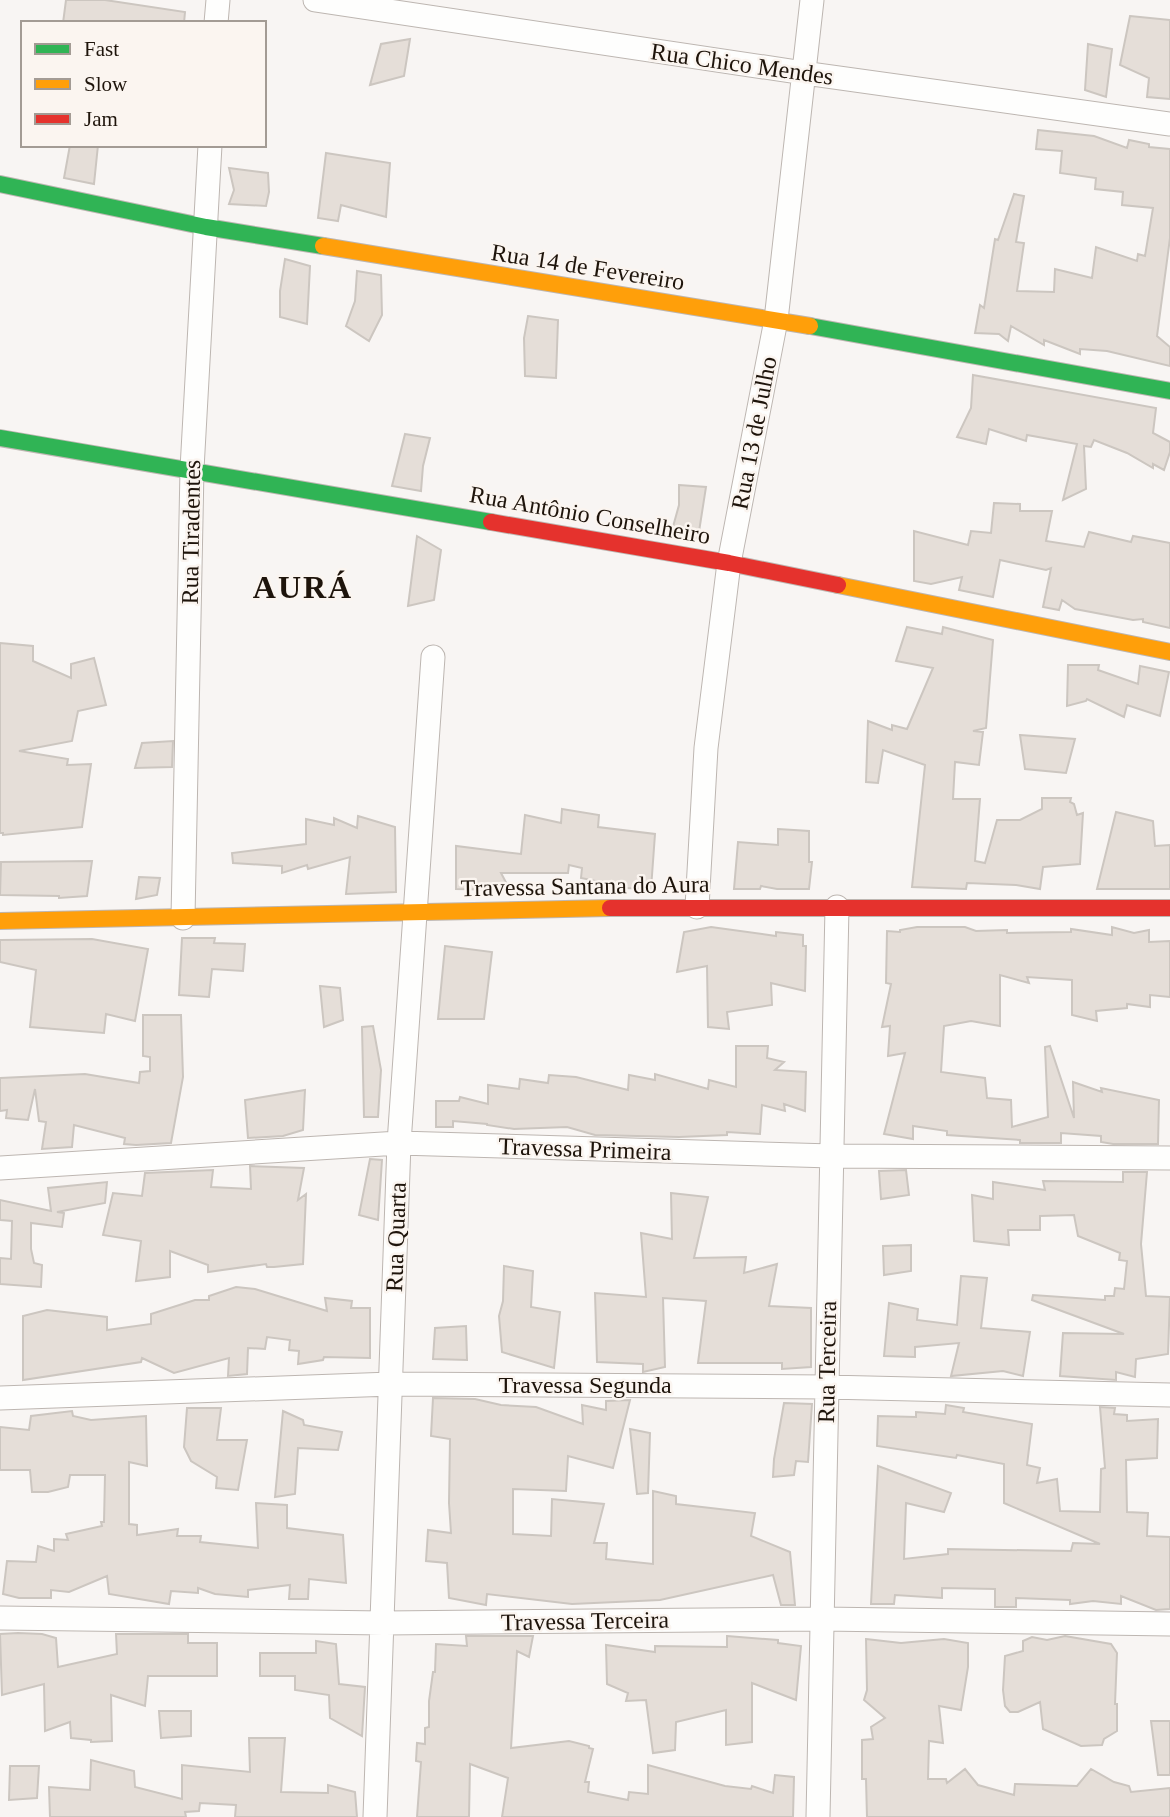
<svg xmlns="http://www.w3.org/2000/svg" width="1170" height="1817" viewBox="0 0 1170 1817" font-family="Georgia,serif">
	<rect width="100%" height="100%" fill="#f8f5f3"/>
	<!-- building -->
	<path fill="#e5ded8" stroke="#ccc6c0" stroke-width="2" d="M66 0H105L185 12 184 23H63Z
		M1130 16 1170 20V99L1147 97 1149 78 1120 65Z
		M410 39 404 76 370 85 381 44Z
		M1088 44 1112 49 1106 97 1085 90Z
		M1038 130 1094 136 1127 148 1129 140 1149 144V147L1170 149V238L1157 336 1170 347V366L1107 351 1080 349V354L1044 340V345L1011 326 1008 341 999 334 975 333 980 305 984 308 995 239 998 240 1014 194 1024 196 1016 242 1024 243 1017 291 1054 292 1055 269 1092 278 1096 247 1137 261 1138 254 1145 256 1153 208 1122 205 1123 192 1095 189 1096 178 1060 173 1062 151 1036 149Z
		M70 145H98L94 184 64 178Z
		M326 153 390 163 386 217 341 205 338 221 318 218Z
		M229 168 268 173 269 192 266 206 229 204 234 190Z
		M285 259 310 266 307 324 280 317V291Z
		M357 271 381 275 382 315 369 341 346 326 355 301Z
		M528 316 558 320 556 378 525 376 524 338Z
		M973 375 1156 408 1153 433 1170 442V452L1164 470 1153 464V468L1127 453 1094 440 1091 447 1084 446 1086 489 1063 500 1077 444 1027 435 1026 441 989 429 986 444 957 437 971 408Z
		M405 434 430 438 423 466 421 491 392 486Z
		M679 485 706 487 698 538 671 534 679 505Z
		M994 503 1020 504V511H1052L1046 541 1084 547 1089 532 1131 542 1133 536 1170 543V628L1143 622V619L1133 620 1075 609 1062 600 1059 610 1043 607 1051 568 1046 570 1000 560 993 597 959 590 962 577 931 584 914 581V531L968 545 971 531 991 533Z
		M417 536 441 550 434 600 408 606Z
		M907 627 942 634 943 627 993 640 986 728 973 731 983 732 979 765 955 762 953 799H980L975 861 985 863 997 820H1020L1042 809V798H1071L1070 802 1074 804 1077 815 1083 813 1080 864 1043 867 1040 889 1016 885 967 883 966 889 912 887 925 765 883 750 878 783 866 782 868 721 892 730V725L907 729 933 668 896 661Z
		M0 643 33 646V661L71 678V664L94 658 106 705 78 711 72 741 19 751 68 759 67 765 91 764 82 827 3 835V833H0Z
		M1068 665H1099L1098 670 1138 684 1140 666 1169 672 1160 716 1127 705 1124 717 1087 699 1086 701 1067 706Z
		M1020 735 1075 739 1066 773 1025 769Z
		M173 741 172 767 135 768 142 743Z
		M562 809 599 815 598 827 655 834 651 889 596 887V881L581 878 582 868 569 865 568 873H501L510 890 456 889V846L521 854 525 815 561 823Z
		M1116 812 1153 821 1155 846 1170 845V889H1097Z
		M358 816 395 827 396 892 346 894 350 857 308 869 307 865 282 873V866L233 863 232 853 306 844V819L334 825V818L357 828Z
		M778 829 809 831V862H812L809 889H777L761 886 760 889H734L738 842 778 845Z
		M92 861 87 896 59 898V896L0 895 1 862Z
		M139 877 160 878 157 895 136 899Z
		M711 927 776 936V932L803 935V946H806L805 991 771 983 772 1005 727 1012 729 1029 708 1027 707 966 677 972 684 932Z
		M917 927H965L976 931 1007 930V933L1071 932V929L1112 935V927L1134 933 1149 930V942L1170 941V997L1150 995V1007L1127 1004V1008L1096 1011 1097 1021 1072 1015V980L1027 977 1029 983 1000 975V1026L971 1021 944 1026 941 1072 985 1078 987 1098 1011 1100 1012 1127 1048 1117 1045 1047 1050 1046 1074 1118 1073 1082 1102 1092 1101 1088 1159 1100 1158 1144H1113L1101 1142V1136L1061 1133V1143H1020V1140L947 1135V1131L913 1126V1139L884 1134 905 1053 888 1056 890 1026 882 1027 891 984 886 983 887 931 900 932V930Z
		M182 938H215L214 943 245 944 243 971 212 969 209 997 179 995Z
		M92 939 148 949 135 1021 106 1014 104 1033 30 1027 36 970 0 962V940Z
		M445 946 492 952 484 1019H438Z
		M320 986 340 988 343 1020 324 1027Z
		M143 1015H181L183 1077 171 1143 136 1145 124 1144 125 1138 74 1125 72 1147 42 1149 46 1122 39 1121 35 1089 28 1120 6 1118 7 1110 0 1111V1078L85 1074 139 1083 140 1072 150 1071V1057L143 1056Z
		M373 1026 381 1070 378 1117H364L362 1027Z
		M736 1046H768L767 1058 784 1062 775 1070 806 1072 805 1111 784 1104 785 1111 762 1105 760 1134 727 1132V1135L679 1137 595 1135 567 1127 514 1129 487 1125V1124L453 1121V1127H436V1101H459L460 1097 488 1104V1085L519 1089 520 1079 548 1083 549 1075 576 1077 628 1090 629 1075 655 1080V1074L708 1089 709 1080 736 1087Z
		M305 1090 303 1130 283 1136 248 1138 245 1100Z
		M370 1159 382 1160 378 1220 359 1215Z
		M250 1166 304 1168 298 1200 306 1194 303 1264 274 1267H267L266 1264 208 1272V1265L170 1251V1277L136 1281 141 1241 103 1235 113 1193 142 1196 145 1173 213 1170 211 1187 251 1189Z
		M906 1170 909 1195 881 1199 879 1171Z
		M1123 1172H1147L1141 1244 1146 1296 1170 1297 1168 1354 1136 1359 1135 1377 1116 1372V1380L1060 1376 1063 1333 1124 1334 1032 1300 1033 1295 1105 1300V1296H1114L1115 1288 1124 1289 1127 1261 1119 1260 1120 1253 1078 1236 1074 1215 1040 1216V1230H1008L1009 1245 974 1241 972 1195 993 1199V1182L1045 1190 1043 1181 1123 1182Z
		M107 1182 105 1203 57 1212 64 1213 62 1227 31 1223V1249L34 1263 42 1265 41 1287 0 1284V1258L11 1259 12 1221 0 1220V1200L51 1211 48 1188Z
		M671 1193 708 1197 694 1258 746 1257 744 1273 777 1264 769 1306 811 1308V1367L782 1369V1363H698L706 1301 663 1298 665 1367 643 1372V1364L597 1362 595 1293 646 1297 641 1233 672 1239Z
		M911 1245V1271L884 1275 883 1246Z
		M504 1266 533 1271 531 1307 560 1312 554 1368 502 1352 499 1316 503 1301Z
		M961 1276 987 1278 981 1328 1030 1332 1023 1376 1003 1371 951 1376 959 1343 915 1347V1357L884 1356 889 1303 918 1309 917 1320 957 1325Z
		M236 1287 255 1289 327 1311 325 1298 352 1301 351 1308H370V1358L324 1357 323 1360 298 1364 299 1351 289 1350 290 1340 267 1337 265 1349 248 1348 247 1374 228 1376 229 1358 174 1373 142 1358 141 1362 23 1380V1316L47 1310 107 1317V1330L151 1324V1314L195 1300H209V1296Z
		M466 1326 467 1360 433 1359 435 1328Z
		M433 1398 475 1399 501 1405 536 1407 583 1424 582 1405 606 1410V1401L630 1400 613 1468 568 1456 566 1491 513 1489V1534L551 1536 552 1499 604 1504 594 1543H607L606 1559 653 1564V1491L676 1496V1504L755 1513 751 1536 790 1552 795 1605H781L773 1575 660 1600 572 1604 487 1594 486 1605 449 1598 447 1563 426 1561 428 1530 451 1533 449 1503 450 1439 431 1436Z
		M784 1403 812 1404 808 1462 796 1461 794 1475 773 1477 774 1459Z
		M946 1405 964 1408 963 1412 1032 1424 1027 1465 1040 1468 1037 1483 1057 1479 1060 1511 1100 1512 1101 1469 1105 1468 1100 1407 1115 1408 1114 1414 1127 1415V1421L1158 1419 1157 1458 1126 1460 1127 1512 1148 1513 1147 1536 1170 1537V1609L1156 1610 1121 1596V1604L1093 1601 1070 1604V1600L1016 1598V1607H995V1589L942 1588V1598L895 1595 894 1604H871L878 1466 951 1493 944 1512 906 1503 904 1559 948 1554V1549L1071 1551 1073 1543 1100 1544 1004 1503V1464L957 1455 956 1458 877 1446 878 1416 916 1417V1412L945 1414Z
		M187 1408H221L217 1440H247L238 1490 216 1488 217 1477 191 1461 184 1447Z
		M72 1411 73 1416 91 1420 146 1416 147 1466 129 1462V1524L137 1525V1535L178 1529 177 1536H201L200 1542 258 1548 256 1503 287 1505V1528L343 1535 346 1583 309 1579 308 1599H289L290 1585 248 1590V1597L215 1594 198 1588V1593L171 1591 169 1604 109 1594 107 1576 69 1592 51 1590V1598H19L3 1594 7 1561 36 1562 38 1546 54 1551V1539L68 1540 66 1534 102 1526 101 1522H104L105 1475H70L68 1487 48 1492H32L30 1470H0V1427L29 1430 31 1416Z
		M283 1411 303 1420 304 1425 342 1432 338 1450 298 1448 295 1494 275 1497Z
		M630 1429 650 1433 648 1493 637 1494Z
		M18 1633 42 1634 56 1638 58 1667 117 1654 116 1634H188V1643H217V1676H148L145 1706 111 1695 112 1741 91 1742V1740L71 1738 70 1722 45 1731 44 1684 2 1695 0 1634Z
		M466 1636H533L529 1657 517 1651 511 1748 569 1741 589 1746V1748L593 1749 585 1782H589L588 1792 628 1800 629 1792 648 1794V1765L725 1786 751 1789 752 1786 773 1793 775 1775 794 1777 793 1817H502L508 1778 470 1764 469 1817H417L421 1762 416 1761 417 1743 425 1744V1728L429 1727V1701L433 1672H435L436 1644 467 1646Z
		M727 1636 778 1640V1643L801 1646 796 1700 752 1683V1742L726 1745V1710L676 1722 675 1750 653 1753 646 1700 626 1701 628 1693 607 1684 606 1645 655 1652V1646L727 1647Z
		M1065 1636 1111 1644 1117 1653 1115 1704H1117V1731L1104 1739 1102 1745 1081 1746 1043 1729 1040 1702 1018 1712H1010L1005 1706 1003 1690 1005 1656 1023 1651V1641L1032 1637 1047 1640Z
		M866 1639 901 1643 944 1639 968 1643V1667L961 1710 939 1706 943 1743 929 1741 928 1779H946L947 1783 965 1769 978 1785 1014 1795 1015 1784 1077 1786 1091 1769 1114 1782 1129 1786 1131 1792 1170 1788V1817H867L866 1779H862V1740L873 1739 871 1727 885 1718 864 1700 867 1690Z
		M316 1641 336 1644 339 1684 365 1687 362 1736 330 1718 329 1695 295 1690V1676H260V1653H316Z
		M159 1711H191V1736L161 1738Z
		M1151 1721H1170V1775H1158Z
		M249 1738H285L281 1792 328 1793V1785L355 1792 357 1817H235L236 1805 200 1803 199 1811 185 1812 186 1817H50L49 1787 90 1790 91 1760 134 1771 135 1787 182 1799V1765L250 1772Z
		M10 1766H39L37 1798 9 1800Z"/>
	<g fill="none" stroke-linecap="round" stroke-linejoin="round">
		<defs>
			<path id="street" d="M315 0 804 73 1170 124
				M216 23 218 0
				M697 907 706 748 729 563 776 320 812 0
				M183 918 192 469 210 145
				M0 1168 399 1143 832 1156 1170 1158
				M0 1398 391 1384 827 1387 1170 1395
				M0 1618 384 1623 822 1619 1170 1624
				M375 1817 399 1143 433 657
				M818 1817 837 907"/>
			<path id="fast" d="M0 184 206 227 323 246
				M810 326 1170 391
				M0 438 491 522"/>
			<path id="slow" d="M323 246 810 326
				M838 585 1170 652
				M0 921 610 908"/>
			<path id="jam" d="M491 522 729 563 838 585
				M610 908H1170"/>
		</defs>
		<!-- street casing -->
		<use href="#street" stroke="#bdb6b1" stroke-width="25"/>
		<!-- fast casing -->
		<use href="#fast" stroke="#bdb6b1" stroke-width="18"/>
		<!-- slow casing -->
		<use href="#slow" stroke="#bdb6b1" stroke-width="18"/>
		<!-- jam casing -->
		<use href="#jam" stroke="#bdb6b1" stroke-width="18"/>
		<!-- street -->
		<use href="#street" stroke="#fefefd" stroke-width="23"/>
		<!-- fast -->
		<use href="#fast" stroke="#30b455" stroke-width="16"/>
		<!-- slow -->
		<use href="#slow" stroke="#ff9f0a" stroke-width="16"/>
		<!-- jam -->
		<use href="#jam" stroke="#e5322d" stroke-width="16"/>
	</g>
	<g text-anchor="middle" dominant-baseline="central" stroke-width="5" stroke-linejoin="round" paint-order="stroke">
		<!-- street labels -->
		<g font-size="24" fill="#1e140b" stroke="#fbf5f0">
			<text transform="translate(742 64) rotate(8)">Rua Chico Mendes</text>
			<text transform="translate(588 267) rotate(9)">Rua 14 de Fevereiro</text>
			<text transform="translate(754 433) rotate(-79)">Rua 13 de Julho</text>
			<text transform="translate(590 515) rotate(10)">Rua Antônio Conselheiro</text>
			<text transform="translate(191 532) rotate(-89)">Rua Tiradentes</text>
			<text transform="translate(585 886) rotate(-1)">Travessa Santana do Aura</text>
			<text transform="translate(585 1149) rotate(2)">Travessa Primeira</text>
			<text transform="translate(396 1237) rotate(-88)">Rua Quarta</text>
			<text transform="translate(827 1362) rotate(-89)">Rua Terceira</text>
			<text x="585" y="1385">Travessa Segunda</text>
			<text transform="translate(585 1621) rotate(-1)">Travessa Terceira</text>
		</g>
		<!-- district labels -->
		<g font-size="32" font-weight="bold" letter-spacing="2" fill="#1e140b" stroke="#fbf5f0">
			<text x="303" y="587">AURÁ</text>
		</g>
	</g>
	<!-- legend -->
	<rect x="21" y="21" width="245" height="126" fill="#fbf5f0" stroke="#a39b94" stroke-width="2"/>
	<rect x="35" y="44" width="35" height="10" fill="#30b455" stroke="#a39b94" stroke-width="2"/>
	<text x="84" y="56" font-size="21" fill="#1e140b">Fast</text>
	<rect x="35" y="79" width="35" height="10" fill="#ff9f0a" stroke="#a39b94" stroke-width="2"/>
	<text x="84" y="91" font-size="21" fill="#1e140b">Slow</text>
	<rect x="35" y="114" width="35" height="10" fill="#e5322d" stroke="#a39b94" stroke-width="2"/>
	<text x="84" y="126" font-size="21" fill="#1e140b">Jam</text>
</svg>
